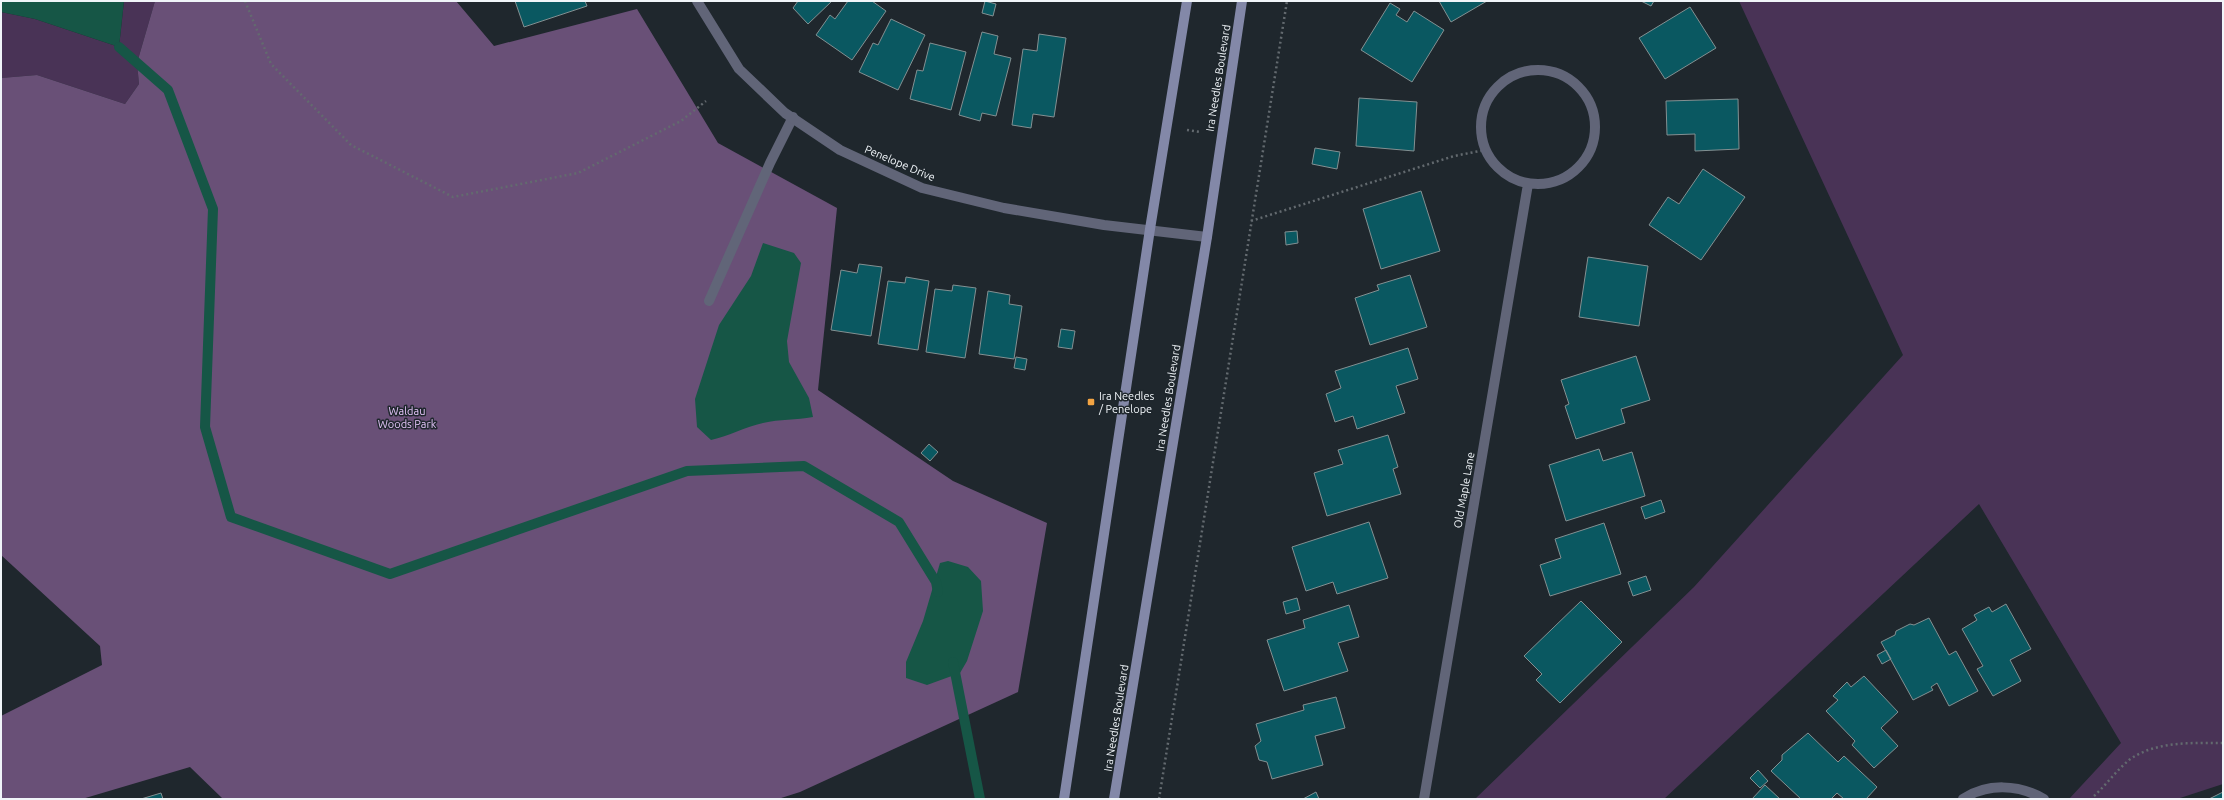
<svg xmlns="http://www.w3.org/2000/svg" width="2224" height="800" viewBox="0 0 2224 800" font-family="Ubuntu,sans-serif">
	<rect width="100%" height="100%" fill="#1f272d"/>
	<!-- green -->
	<path fill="#493356" d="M124 1H155L137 63 139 84 125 104 37 75 1 78V12L35 19 119 47Z
		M1739 1H2223V784L2177 799H2069L2121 743 1979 504 1664 799H1475L1694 587 1903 355Z"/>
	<!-- forest -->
	<path fill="#695077" d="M155 1H456L494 46 637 9 718 143 837 208 818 390 953 481 1047 523 1018 692 800 792 778 799H223L190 767 82 799H1V716L102 665 100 646 1 555V78L37 75 125 104 139 84 137 63Z"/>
	<!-- water -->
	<path fill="#165646" d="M1 1H124L119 47 35 19 1 12Z
		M763 243 794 253 801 263 787 341 789 362 809 398 813 417C796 420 780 419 763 423 745 427 729 436 711 440L697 427 695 399 719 325 751 276Z
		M948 561 968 567 981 581 983 611 967 661 960 673 927 685 906 678V662L923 621 940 563Z"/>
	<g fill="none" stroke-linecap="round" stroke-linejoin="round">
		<!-- stream -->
		<path stroke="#165646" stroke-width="10" d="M119 47 168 90 213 209 205 427 231 517 390 574 687 471 804 466 899 522 936 582 938 592
			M953 662 980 799"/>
	</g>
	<!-- building -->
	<path fill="#0a5861" stroke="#839092" d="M515 1H585L587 6 524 27Z
		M798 1H832L808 24 793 8Z
		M848 1H872L886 11 852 60 816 35 830 15 835 19Z
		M985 1 996 4 993 16 982 13Z
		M1439 1H1487L1451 22Z
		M1641 1H1654L1651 6Z
		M1390 3 1400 9 1396 15 1407 22 1414 11 1444 30 1412 82 1361 50Z
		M1690 7 1716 48 1665 79 1639 38Z
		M891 19 925 35 898 90 859 72 873 43 878 45Z
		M982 32 998 36 994 54 1011 58 996 116 982 113 980 121 959 115Z
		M1039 34 1066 38 1054 117 1033 114 1031 128 1012 125 1023 49 1037 51Z
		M930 43 966 52 951 110 910 99 917 70 923 71Z
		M1359 98 1417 102 1414 151 1356 146Z
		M1738 99 1739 149 1695 151V134L1667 135 1666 101Z
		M1315 148 1340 152 1337 169 1312 164Z
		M1703 169 1745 197 1701 260 1649 225 1668 197 1679 204Z
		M1421 191 1440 251 1381 269 1363 209Z
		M1297 231 1298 243 1286 245 1285 232Z
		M1588 257 1648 266 1639 326 1579 317Z
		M859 264 882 267 871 336 831 330 841 270 857 273Z
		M1410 275 1427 327 1370 345 1355 298 1379 290 1377 285Z
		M906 277 929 281 918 350 878 344 888 281 905 283Z
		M953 285 976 288 965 358 926 352 935 289 952 291Z
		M988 291 1010 295 1009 304 1022 306 1014 359 979 354Z
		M1061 329 1075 331 1072 349 1058 347Z
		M1408 348 1418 379 1396 386 1405 413 1357 429 1353 416 1335 422 1326 394 1341 388 1335 371Z
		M1636 356 1650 400 1621 409 1625 423 1576 439 1565 406 1569 404 1561 380Z
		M1016 357 1027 359 1025 370 1014 368Z
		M1388 435 1398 467 1393 469 1401 494 1327 516 1314 473 1343 464 1338 450Z
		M929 444 938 452 930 461 921 453Z
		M1599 449 1603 461 1632 452 1645 496 1566 521 1549 465Z
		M1661 500 1665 512 1645 519 1641 507Z
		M1369 522 1388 578 1337 594 1333 582 1306 591 1292 547Z
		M1604 523 1621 574 1550 596 1540 565 1561 558 1555 539Z
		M1646 576 1651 590 1633 596 1628 582Z
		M1297 598 1300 610 1286 614 1283 602Z
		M1581 601 1622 642 1560 703 1536 680 1542 674 1524 656Z
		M2006 604 2031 649 2010 660 2021 681 1993 696 1977 669 1983 666 1962 629 1977 620 1974 615 1989 607 1992 612Z
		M1349 605 1359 637 1338 643 1348 671 1284 691 1267 640 1305 628 1303 620Z
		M1929 618 1949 655 1956 651 1978 691 1949 706 1937 683 1931 687 1933 690 1913 700 1881 642 1895 635 1896 631 1910 624 1914 625Z
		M1886 650 1891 659 1882 664 1877 655Z
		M1864 676 1898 712 1881 728 1898 746 1874 768 1852 745 1855 741 1826 711 1838 700 1833 696 1847 682 1851 687Z
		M1336 697 1345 728 1315 736 1323 765 1272 779 1267 762 1259 760 1255 746 1261 741 1256 724 1304 710 1303 705Z
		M1808 733 1838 762 1844 756 1877 787 1866 799H1844L1837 793 1832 798 1834 799H1801L1771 771 1782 760V755Z
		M1758 770 1768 781 1760 788 1750 778Z
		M1765 785 1780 799H1752Z
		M1316 792 1319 799H1303Z
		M2223 792V799H2209Z
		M161 793 163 799H141Z"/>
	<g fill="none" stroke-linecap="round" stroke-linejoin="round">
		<!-- path -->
		<path stroke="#636a6f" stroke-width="2.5" stroke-dasharray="2 3" stroke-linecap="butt" d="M245 1 271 64 351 145 453 197 578 173 681 121 706 101
			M1187 130 1200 132
			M1251 221 1454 156 1485 150
			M2094 796C2106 785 2117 770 2129 760 2155 741 2192 743 2223 743
			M1159 799 1287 1"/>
		<!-- lane -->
		<path stroke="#616578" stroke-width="10" d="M709 301 770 163 793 117"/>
		<!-- street -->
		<path stroke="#616578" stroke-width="10" d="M697 1 739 69 785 113 840 150 922 188 1004 208 1104 225 1207 237
			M1481 127a57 57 0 1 1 114 0a57 57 0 1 1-114 0Z
			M1424 799 1528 184
			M1963 799C1987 783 2018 784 2044 799"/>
		<!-- secondary -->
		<path stroke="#8388a8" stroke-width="10" d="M1064 799 1150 229 1187 1
			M1114 799 1207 237 1242 1"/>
	</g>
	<!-- markers -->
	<rect fill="#f3a443" stroke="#1f272d" stroke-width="1.5" x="1087" y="398" width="8" height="8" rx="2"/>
	<g text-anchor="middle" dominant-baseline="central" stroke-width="3" stroke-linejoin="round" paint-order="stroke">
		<!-- street labels -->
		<g font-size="11" fill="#f0f5f9" stroke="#1f272d">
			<text transform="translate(1218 78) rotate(-81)">Ira Needles Boulevard</text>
			<text transform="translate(900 163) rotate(23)">Penelope Drive</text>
			<text transform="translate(1168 398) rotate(-81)">Ira Needles Boulevard</text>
			<text transform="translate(1464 490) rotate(-80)">Old Maple Lane</text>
			<text transform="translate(1116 718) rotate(-81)">Ira Needles Boulevard</text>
		</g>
		<!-- poi labels -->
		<g font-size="11" fill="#f0f5f9" stroke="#1f272d" text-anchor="start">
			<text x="1099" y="396">Ira Needles<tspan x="1099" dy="13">/ Penelope</tspan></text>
		</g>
		<!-- park labels -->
		<g font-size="11" fill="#e4c4f8" stroke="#1f272d">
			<text x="407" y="411">Waldau<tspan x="407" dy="13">Woods Park</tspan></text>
		</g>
	</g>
	<!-- border -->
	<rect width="2224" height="800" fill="none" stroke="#f0f5f9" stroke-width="4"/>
</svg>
